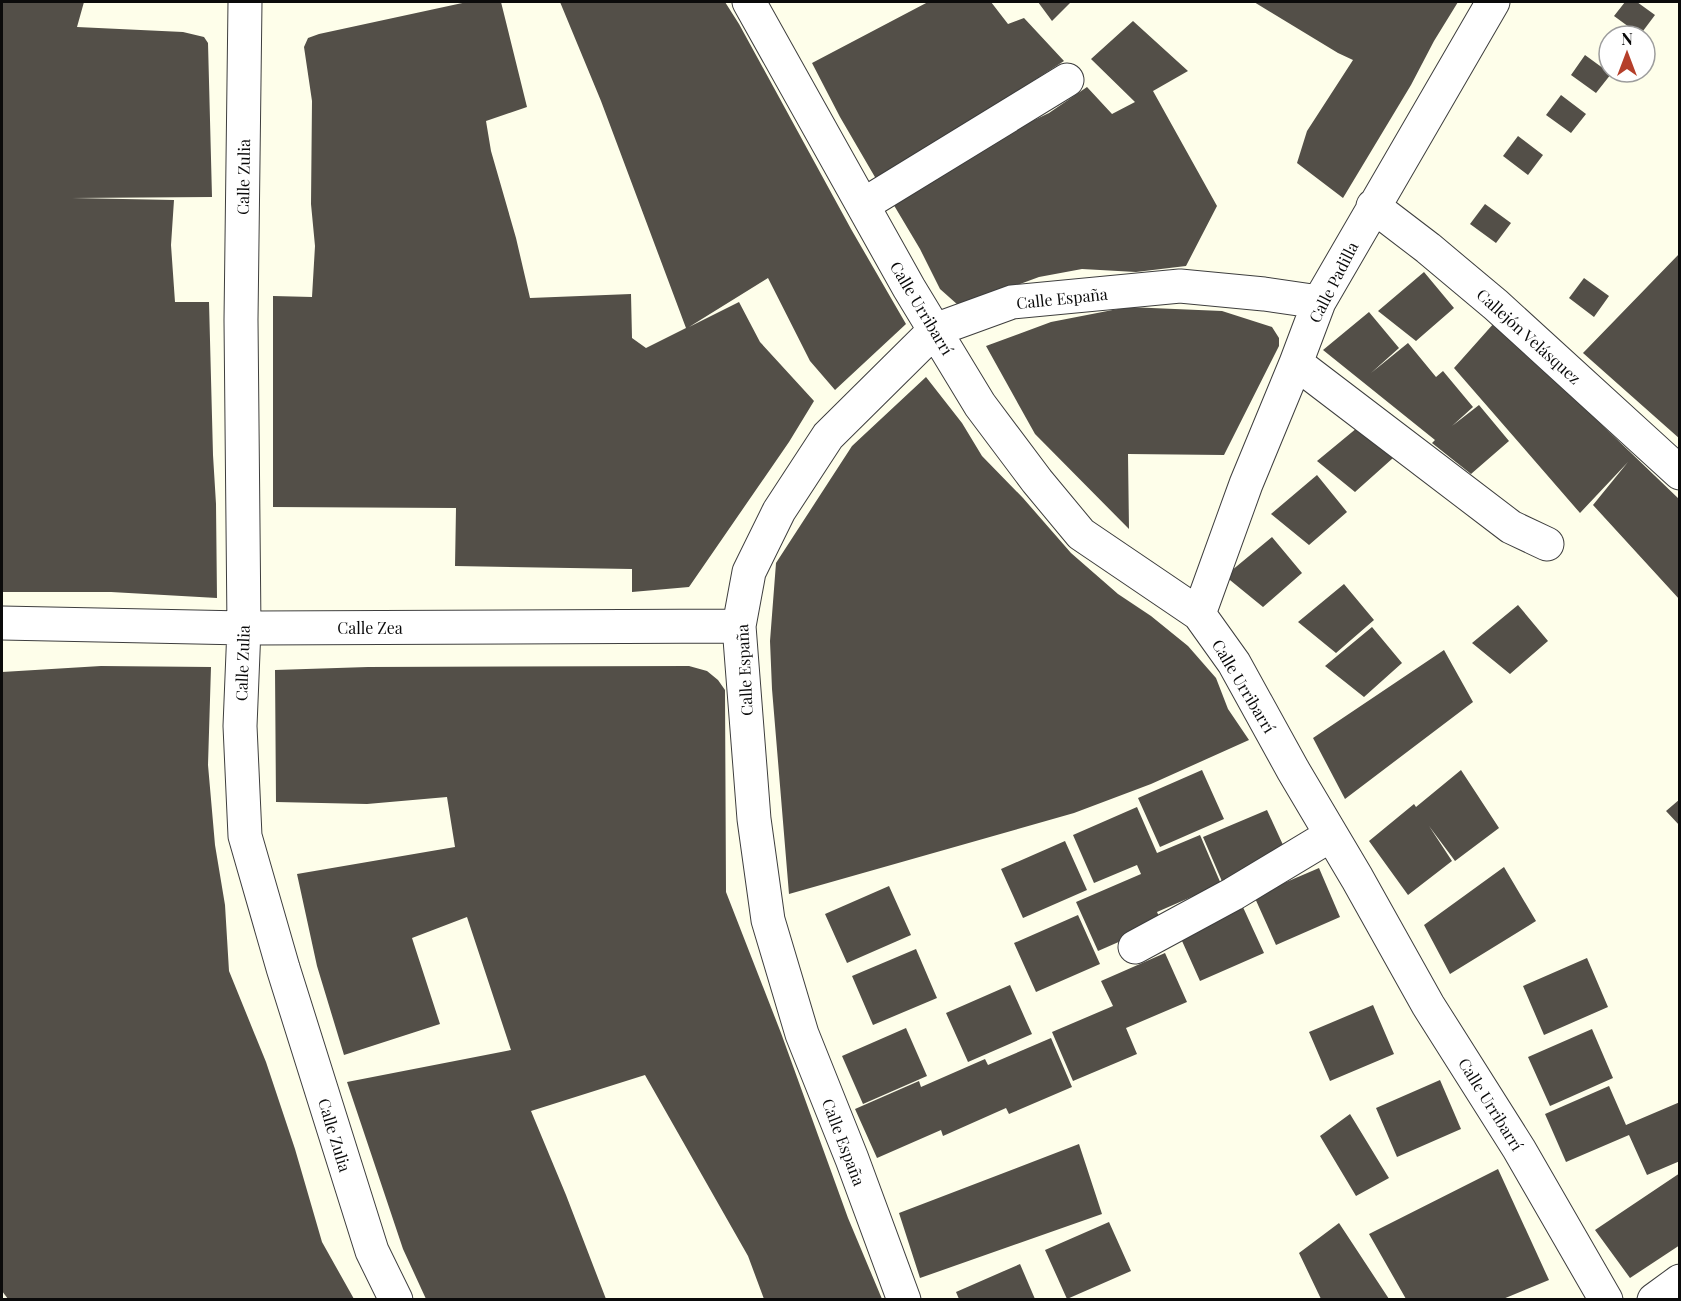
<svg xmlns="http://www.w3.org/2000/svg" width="1681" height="1301" viewBox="0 0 1681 1301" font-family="'Playfair Display',serif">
	<rect width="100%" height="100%" fill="#fefeea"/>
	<!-- building -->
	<path fill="#534f48" d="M2 2H84L77 27 183 32 204 37 208 43 212 197 72 198 174 200 171 245 175 302H209L213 455 216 504 217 598 111 592H2Z
		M467 2H501L527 107 486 121 491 151 516 238 530 298 631 294 632 338 646 348 686 328 601 101 560 2H725L739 24 851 229 906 324 835 390 810 361 768 278 689 327 739 302 760 342 814 401 789 442 689 587 632 592V569L455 566 456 508 273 507V296L312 297 315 246 311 204 312 101 304 47 308 38 319 34Z
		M928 2H991L1008 24 1024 18 1064 61 977 117 879 184 840 117 812 63Z
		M1038 2H1071L1052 21Z
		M1254 2H1458L1434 41 1411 85 1343 198 1297 163 1307 131 1353 60 1338 53Z
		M1625 2H1637L1655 15 1640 35 1614 16Z
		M1133 21 1188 71 1153 91 1217 206 1186 266 1136 272 1082 269 1039 277 972 302 958 305 940 289 920 249 892 202 990 141 1049 113 1087 87 1112 114 1135 102 1091 59Z
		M1585 55 1611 74 1596 93 1571 75Z
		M1561 95 1586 114 1571 133 1546 115Z
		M1518 136 1543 155 1528 175 1503 156Z
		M1485 204 1511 223 1496 243 1470 224Z
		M1680 253V439L1583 353Z
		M1424 272 1454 308 1416 341 1378 311Z
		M1584 278 1609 296 1594 317 1569 298Z
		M1128 307 1222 311 1272 327 1279 338V346L1224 455 1128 454 1129 529 1035 434 986 346 1051 322Z
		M1369 312 1399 348 1371 373 1408 343 1436 377 1443 371 1473 407 1452 426 1479 405 1509 441 1471 474 1432 443 1435 440 1323 350Z
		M1495 322 1680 500V600L1593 505 1628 462 1580 513 1454 368Z
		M926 377 962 423 982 456 1023 498 1071 553 1118 594 1151 616 1188 646 1216 678 1228 709 1249 740 1151 784 1074 813 789 894 772 689 770 641 776 563 852 446Z
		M1363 423 1393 458 1355 492 1317 461Z
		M1317 475 1347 512 1309 545 1271 514Z
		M1272 537 1302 573 1263 607 1225 576Z
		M1344 584 1374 620 1336 653 1298 622Z
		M1518 605 1548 641 1510 674 1472 643Z
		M1372 627 1402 663 1364 697 1325 666Z
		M1444 650 1473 702 1345 799 1313 738Z
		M101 666 211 667 208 765 215 845 225 905 229 971 266 1062 295 1149 322 1242 354 1299H8L2 1291V672Z
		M689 666 707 671 718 680 725 690 726 892 781 1033 848 1218 882 1299H764L748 1256 645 1075 531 1111 566 1195 606 1299H426L403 1249 347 1082 511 1050 467 917 412 938 440 1024 344 1055 317 966 297 874 455 847 447 797 367 804 276 802 275 670 368 667Z
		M1202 770 1224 819 1160 847 1138 798Z
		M1461 770 1499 828 1455 861 1429 826 1452 861 1408 895 1369 841 1414 804 1416 807Z
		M1680 799V826L1666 811Z
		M1137 807 1157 853 1200 835 1221 884 1157 912 1162 923 1098 951 1076 902 1141 874 1137 865 1094 883 1073 835Z
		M1267 810 1289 858 1224 886 1203 837Z
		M1065 841 1087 890 1023 918 1001 869Z
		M1504 867 1536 921 1450 974 1424 925Z
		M1319 868 1340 917 1276 945 1254 896Z
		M889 886 911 935 847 963 825 914Z
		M1242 905 1264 953 1200 981 1178 932Z
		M1078 915 1100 964 1036 992 1014 943Z
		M916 949 937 998 873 1025 852 976Z
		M1165 953 1187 1002 1126 1028 1137 1054 1073 1081 1052 1032 1113 1006 1101 981Z
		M1587 958 1608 1007 1544 1035 1523 986Z
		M1010 985 1032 1034 968 1062 946 1013Z
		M1373 1005 1394 1054 1330 1081 1309 1032Z
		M906 1028 927 1076 863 1104 842 1056Z
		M1592 1029 1613 1078 1550 1106 1528 1057Z
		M1051 1038 1072 1087 1009 1114 1006 1108 943 1136 941 1130 877 1158 855 1109 919 1081 921 1087 985 1059 988 1065Z
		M1440 1080 1461 1129 1397 1157 1376 1108Z
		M1609 1086 1626 1125 1680 1102V1161L1647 1175 1629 1135 1566 1162 1545 1114Z
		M1350 1114 1389 1178 1356 1196 1320 1136Z
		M1079 1144 1102 1214 920 1278 899 1213Z
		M1498 1169 1549 1280 1503 1299H1406L1369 1234Z
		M1680 1173V1245L1630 1278 1595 1230Z
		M1109 1222 1131 1271 1067 1299 1045 1250Z
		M1339 1223 1389 1299H1321L1299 1253Z
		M1020 1264 1035 1299H959L956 1292Z"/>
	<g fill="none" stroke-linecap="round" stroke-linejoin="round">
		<defs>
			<path id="minor" d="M245 2 241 320 244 628 240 726 245 836 283 968 372 1251 396 1300
				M749 2 909 288 980 405 1037 481 1081 534 1199 614 1234 663 1293 770 1357 878 1428 1005 1519 1149 1606 1300
				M863 205 1067 80
				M1373 206 1428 248 1496 305 1680 473
				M1296 363 1511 527 1547 544
				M1199 614 1246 484 1296 363 1319 302 1493 2
				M2 623 244 628 739 626
				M1135 947 1233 894 1331 835
				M904 1300 852 1159 802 1034 768 920 754 819 739 626 749 572 779 511 828 436 935 330 1012 302 1180 286 1264 294 1319 302
				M1654 1300 1680 1281"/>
		</defs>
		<!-- minor casing -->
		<use href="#minor" stroke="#3e3e3e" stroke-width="35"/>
		<!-- minor -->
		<use href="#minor" stroke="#fff" stroke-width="33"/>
	</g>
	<g text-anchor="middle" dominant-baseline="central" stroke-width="6" stroke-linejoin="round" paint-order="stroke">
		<!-- street labels -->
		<g font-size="16" fill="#0b0b0b" stroke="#fff">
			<text transform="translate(243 177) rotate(-89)">Calle Zulia</text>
			<text transform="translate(1333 282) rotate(-63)">Calle Padilla</text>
			<text transform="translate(1062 298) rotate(-6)">Calle España</text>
			<text transform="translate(922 308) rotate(59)">Calle Urribarrí</text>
			<text transform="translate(1529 336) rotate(42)">Callejón Velásquez</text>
			<text x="370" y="627">Calle Zea</text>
			<text transform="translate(242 663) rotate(-88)">Calle Zulia</text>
			<text transform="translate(744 670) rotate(-93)">Calle España</text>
			<text transform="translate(1244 686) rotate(59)">Calle Urribarrí</text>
			<text transform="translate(1491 1104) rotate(58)">Calle Urribarrí</text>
			<text transform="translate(335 1135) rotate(73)">Calle Zulia</text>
			<text transform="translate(844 1142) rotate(69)">Calle España</text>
		</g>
	</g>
	<!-- border -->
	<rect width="1681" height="1301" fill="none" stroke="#0b0b0b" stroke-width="6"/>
	<!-- north arrow -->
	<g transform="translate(1627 54)"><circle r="28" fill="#ffffff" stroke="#9d9d9d" stroke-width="1.5"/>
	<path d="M0-4.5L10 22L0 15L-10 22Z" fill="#b53f2a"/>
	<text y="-9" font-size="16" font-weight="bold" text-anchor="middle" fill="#0b0b0b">N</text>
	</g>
</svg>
